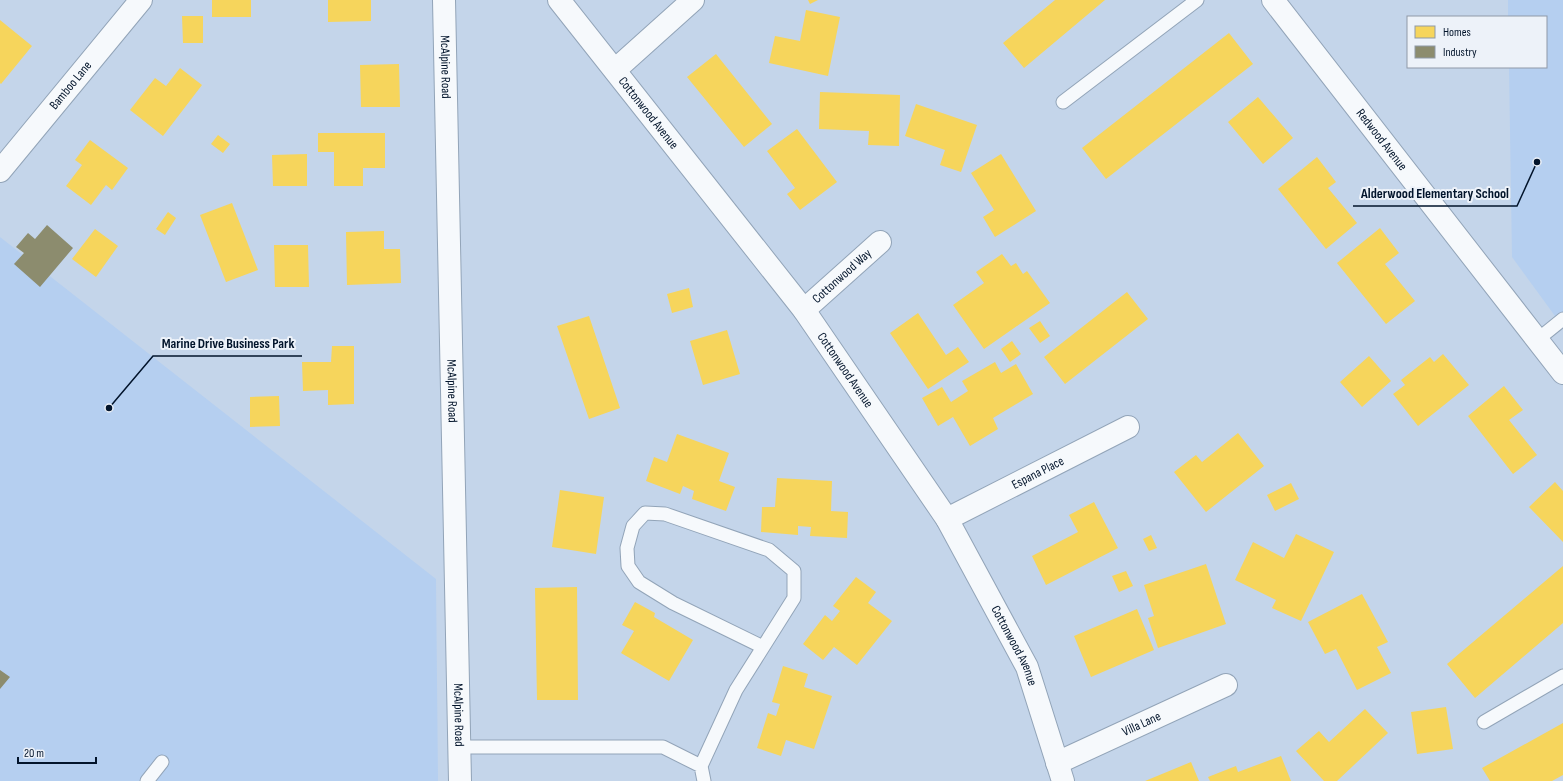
<svg xmlns="http://www.w3.org/2000/svg" width="1563" height="781" viewBox="0 0 1563 781" font-family="'Sofia Sans Condensed',sans-serif">
	<rect width="100%" height="100%" fill="#c4d5ea"/>
	<!-- built -->
	<path fill="#b5cff0" d="M1508 0H1563V327L1512 257 1509 67H1546V17H1508Z
		M0 237 436 579 438 781H0Z"/>
	<!-- homes -->
	<path fill="#f6d55c" d="M212 0H251V17H212Z
		M328 0H371V21L328 22Z
		M808 0H818L810 4Z
		M1055 0H1105L1024 68 1003 43Z
		M806 10 840 17 828 76 769 63 775 36 800 41Z
		M182 16H203V43H183Z
		M0 20 32 46 1 84 0 83Z
		M1229 33 1253 64 1106 179 1082 148Z
		M716 54 772 124 744 147 687 77Z
		M399 64 400 107H361L360 65Z
		M180 68 202 85 163 136 130 110 155 78 166 86Z
		M820 92 900 95 899 146 868 145 869 131 819 129Z
		M1258 97 1293 138 1263 164 1228 122Z
		M916 104 977 125 961 172 940 165 945 150 905 136Z
		M797 129 837 182 800 210 787 194 795 188 767 151Z
		M318 133H385V168H363V186H334V152H318Z
		M218 135 230 144 223 153 211 144Z
		M90 140 128 168 112 190 106 185 91 205 66 186 82 165 75 160Z
		M307 154V186H273L272 155Z
		M1001 154 1036 211 995 237 983 217 994 210 971 173Z
		M1317 157 1336 182 1328 188 1357 223 1326 249 1278 189Z
		M232 203 258 270 226 282 200 215Z
		M168 212 176 218 165 235 156 229Z
		M1380 228 1399 253 1385 264 1415 301 1386 324 1337 263Z
		M95 229 118 246 96 277 72 259Z
		M384 231V249H400L401 283 347 285 346 232Z
		M274 245H308L309 287H275Z
		M1002 254 1011 266 1016 263 1023 274 1027 271 1050 303 984 349 953 305 984 283 976 272Z
		M689 288 693 307 672 313 667 294Z
		M1127 292 1148 319 1065 384 1044 357Z
		M918 313 946 355 958 347 969 362 928 389 890 333Z
		M589 316 620 408 589 419 557 326Z
		M1040 321 1050 336 1040 343 1029 328Z
		M727 330 740 374 703 385 690 341Z
		M1012 341 1021 354 1010 362 1001 349Z
		M332 346H354V404L328 405V390L303 391 302 362H331Z
		M1443 354 1469 385 1418 426 1393 394 1405 385 1401 380 1430 357 1434 362Z
		M1369 356 1391 381 1362 407 1340 382Z
		M995 362 1001 373 1016 364 1033 394 993 418 998 429 970 446 953 417 938 426 922 398 942 387 951 402 968 391 962 381Z
		M1504 386 1523 410 1509 420 1537 455 1513 474 1468 416Z
		M279 396 280 426 250 427V397Z
		M1238 433 1264 466 1206 512 1174 472 1196 455 1202 462Z
		M677 434 729 453 719 481 735 487 726 511 692 499 694 491 683 486 680 494 646 481 654 457 667 462Z
		M777 478 832 481 831 511 848 512 847 538 810 536 811 527 798 526V535L761 532 762 507H775Z
		M1555 482 1563 491V542L1529 507Z
		M1291 483 1299 499 1275 511 1267 495Z
		M560 490 604 497 596 554 552 547Z
		M1094 502 1118 548 1046 585 1032 556 1078 532 1069 515Z
		M1296 534 1334 552 1301 621 1272 608 1276 600 1235 580 1253 542 1284 558Z
		M1151 535 1157 548 1149 551 1143 539Z
		M1206 564 1226 624 1158 648 1148 618 1154 616 1144 585Z
		M1563 566V623L1475 698 1447 664Z
		M1126 571 1133 586 1119 592 1112 576Z
		M856 577 876 592 868 603 892 621 857 665 834 647 823 660 803 644 825 615 832 621 840 611 833 606Z
		M577 587 578 700H537L535 588Z
		M1362 594 1388 642 1377 647 1391 673 1357 690 1336 649 1325 654 1308 622Z
		M635 602 655 613 654 617 693 640 669 681 621 653 634 631 622 625Z
		M1137 609 1154 650 1091 677 1074 636Z
		M783 666 808 674 804 687 832 696 814 749 786 740 781 756 757 748 768 713 776 716 780 704 772 702Z
		M1446 707 1453 749 1417 754 1411 712Z
		M1365 709 1388 733 1337 781H1324L1296 751 1319 731 1329 742Z
		M1563 723V775L1552 781H1490L1482 768Z
		M1281 756 1291 781H1210L1208 777 1236 766 1238 772Z
		M1191 762 1199 781H1145Z"/>
	<!-- industry -->
	<path fill="#8c8c6e" d="M47 225 73 248 40 287 14 264 24 253 16 247 28 233 35 239Z
		M0 670 10 677 0 689Z"/>
	<g fill="none" stroke-linecap="round" stroke-linejoin="round">
		<defs>
			<path id="lane" d="M1063 102 1197 0
				M1537 340 1563 319
				M1484 722 1563 676
				M460 747H663L701 766 704 781
				M701 766 736 690 794 598V571L769 550 665 514 645 513 633 526 627 548 628 566 639 582 673 603 763 647
				M147 781 162 762"/>
			<g id="street">
				<path id="s1" d="M559 0 804 310 947 519 1027 667 1063 781"/>
				<path id="s2" d="M1273 0 1563 373"/>
				<path d="M615 70 693 0"/>
				<path id="s3" d="M0 171 141 0"/>
				<path id="s4" d="M804 310 880 242"/>
				<path id="s5" d="M947 519 1128 427"/>
				<path id="s6" d="M1057 763 1226 685"/>
			</g>
			<g id="secondary">
				<path id="s7" d="M444 0 460 781"/>
			</g>
		</defs>
		<!-- lane casing -->
		<use href="#lane" stroke="#92a4b8" stroke-width="15"/>
		<!-- street casing -->
		<use href="#street" stroke="#92a4b8" stroke-width="24"/>
		<!-- secondary casing -->
		<use href="#secondary" stroke="#92a4b8" stroke-width="24"/>
		<!-- lane -->
		<use href="#lane" stroke="#f6f9fc" stroke-width="13"/>
		<!-- street -->
		<use href="#street" stroke="#f6f9fc" stroke-width="22"/>
		<!-- secondary -->
		<use href="#secondary" stroke="#f6f9fc" stroke-width="22"/>
	</g>
	<g text-anchor="middle" dominant-baseline="central" stroke-width="4" stroke-linejoin="round" paint-order="stroke">
		<!-- street labels -->
		<g font-size="13" fill="#02142b" stroke="#edf2f9">
			<text stroke="none"><textPath href="#s7" startOffset="67">McAlpine Road</textPath></text>
			<text stroke="none"><textPath href="#s3" startOffset="111">Bamboo Lane</textPath></text>
			<text stroke="none"><textPath href="#s1" startOffset="144">Cottonwood Avenue</textPath></text>
			<text stroke="none"><textPath href="#s2" startOffset="177">Redwood Avenue</textPath></text>
			<text stroke="none"><textPath href="#s4" startOffset="51">Cottonwood Way</textPath></text>
			<text stroke="none"><textPath href="#s1" startOffset="468">Cottonwood Avenue</textPath></text>
			<text stroke="none"><textPath href="#s7" startOffset="391">McAlpine Road</textPath></text>
			<text stroke="none"><textPath href="#s5" startOffset="102">Espana Place</textPath></text>
			<text stroke="none"><textPath href="#s1" startOffset="792">Cottonwood Avenue</textPath></text>
			<text stroke="none"><textPath href="#s7" startOffset="715">McAlpine Road</textPath></text>
			<text stroke="none"><textPath href="#s6" startOffset="93">Villa Lane</textPath></text>
		</g>
	</g>
	<!-- callouts -->
	<path fill="none" stroke="#02142b" stroke-width="1.5" d="M1537 162L1517 206H1353M109 408L153 356H302"/>
	<g fill="#02142b" stroke="#edf2f9" stroke-width="1.5">
		<circle cx="1537" cy="162" r="4"/>
		<circle cx="109" cy="408" r="4"/>
	</g>
	<g font-size="14" text-anchor="middle" font-weight="bold" fill="#02142b" stroke="#edf2f9" stroke-width="4" stroke-linejoin="round" paint-order="stroke">
		<text x="1435" y="198">Alderwood Elementary School</text>
		<text x="228" y="348">Marine Drive Business Park</text>
	</g>
	<!-- legend -->
	<rect x="1407" y="16" width="140" height="52" fill="#edf2f9" stroke="#8f99a7"/>
	<rect x="1415" y="26" width="20" height="12" fill="#f6d55c" stroke="#8f99a7"/>
	<text x="1443" y="36" font-size="12" fill="#02142b">Homes</text>
	<rect x="1415" y="46" width="20" height="12" fill="#8c8c6e" stroke="#8f99a7"/>
	<text x="1443" y="56" font-size="12" fill="#02142b">Industry</text>
	<!-- scale -->
	<path d="M18 757v6h78v-6" fill="none" stroke="#02142b" stroke-width="2"/>
	<text x="24" y="757" font-size="12" fill="#02142b" stroke="#edf2f9" stroke-width="3" paint-order="stroke">20 m</text>
</svg>
